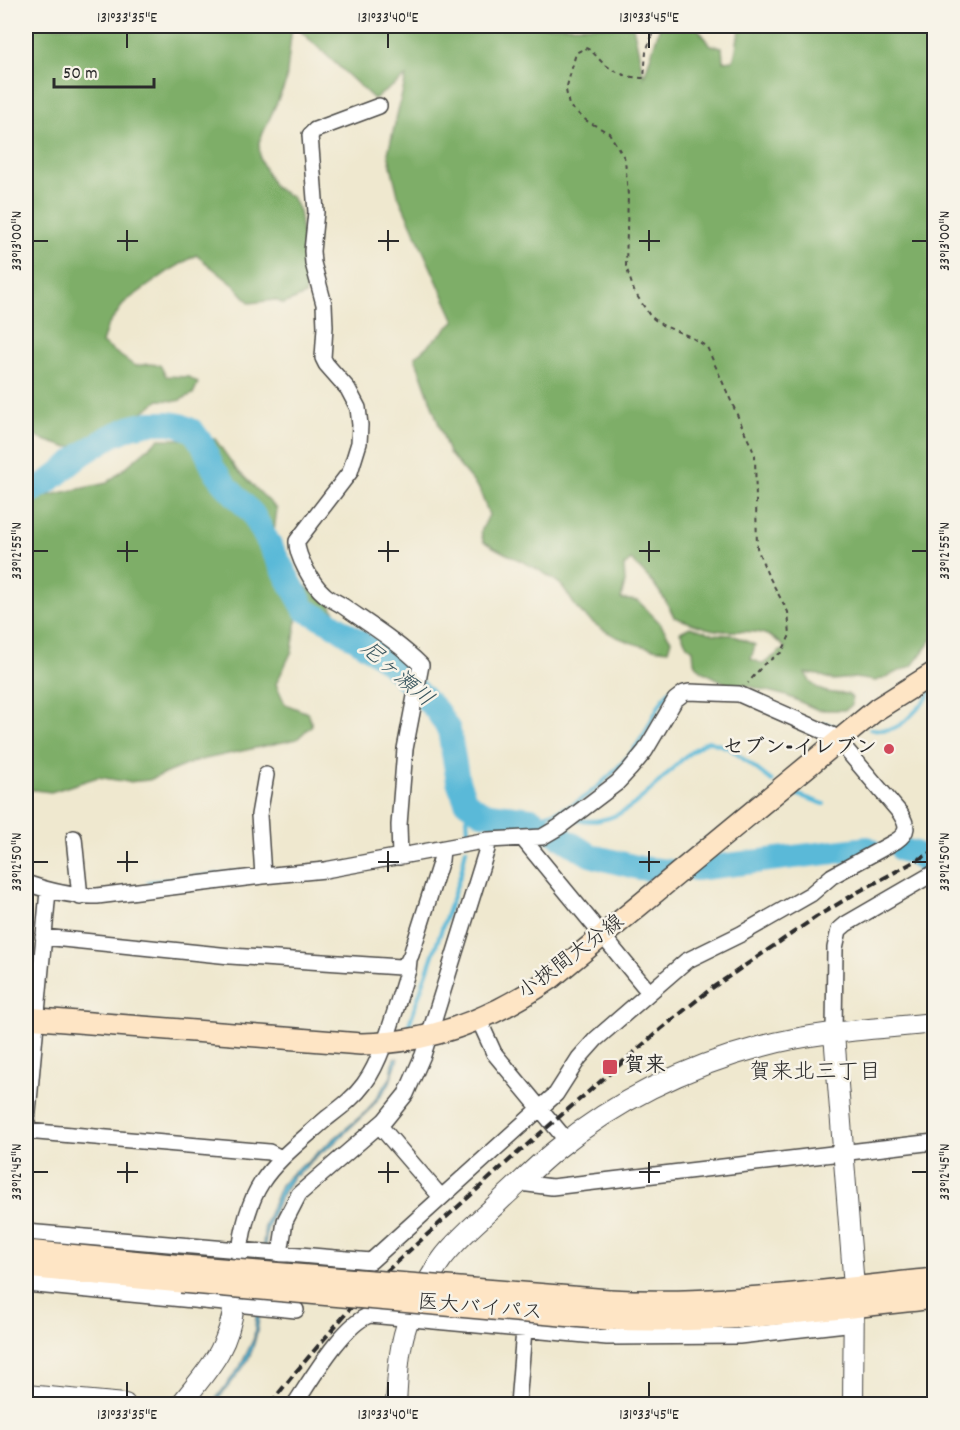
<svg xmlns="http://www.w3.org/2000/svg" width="960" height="1430" viewBox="0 0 960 1430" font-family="Dekko,'Klee One',sans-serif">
	<rect width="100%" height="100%" fill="#f7f3e8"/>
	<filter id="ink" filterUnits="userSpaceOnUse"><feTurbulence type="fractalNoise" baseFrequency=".0167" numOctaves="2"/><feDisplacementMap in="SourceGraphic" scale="12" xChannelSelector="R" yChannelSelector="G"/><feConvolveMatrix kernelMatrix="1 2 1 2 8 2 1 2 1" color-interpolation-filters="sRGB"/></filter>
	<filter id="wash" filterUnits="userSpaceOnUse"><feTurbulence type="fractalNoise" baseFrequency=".008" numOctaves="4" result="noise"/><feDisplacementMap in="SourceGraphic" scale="24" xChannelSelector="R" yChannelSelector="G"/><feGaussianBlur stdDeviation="1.35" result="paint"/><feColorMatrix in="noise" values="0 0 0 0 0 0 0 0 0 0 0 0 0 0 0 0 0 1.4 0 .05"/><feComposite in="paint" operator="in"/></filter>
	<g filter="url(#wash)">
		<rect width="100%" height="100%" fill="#efe8cf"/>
		<!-- forest -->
		<path fill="#7eae68" stroke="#546c4a" stroke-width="1.5" d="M26 26H292L286 82 259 142 260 159 274 187 292 197 299 211 308 276 305 295 284 304 275 300 250 303 235 286 196 255 169 271 125 302 107 327 102 343 135 366 148 364 160 365 166 376 189 377 198 383 193 394 178 401 159 400 124 426 89 446 65 447 38 438 26 424Z
			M295 26H633L644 77 660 26H697V28L711 45 722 47 723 61 733 60C738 48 736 34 742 26H934V637L912 666 876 681 854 678 833 680 819 675 805 673C816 693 826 693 848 694L852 698V705L845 710H818L787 696 744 685 727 684 702 671 694 662 693 650 687 645 680 632 690 627 714 634 732 635 755 645 751 659 763 664 785 648C762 622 738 636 710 629 698 626 686 621 674 617 664 594 649 577 631 560L624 566 625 582 621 599 638 601 659 622 671 640 668 650C635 648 599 633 577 608 571 601 567 591 561 585 538 566 508 557 483 541L481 531 489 515 479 489 449 453 415 357 455 321 398 195 388 153 406 77 374 99Z
			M159 439H215L236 469 277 509 270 560 331 605 338 618 325 621 297 618 292 651 276 684 285 704 308 713 312 725 297 739 196 761 149 780 128 782 98 777 51 792 26 789V500L107 483Z"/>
		<!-- water -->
		<path fill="#5ab9d8" stroke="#427282" stroke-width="1.5" d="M394 1058H398L389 1085 370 1109 333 1144 319 1154 307 1165 305 1169 298 1172V1175H293C292 1182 287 1184 284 1191 277 1203 271 1216 267 1230 261 1268 263 1316 253 1347 247 1369 227 1385 215 1404H212L240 1367 254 1338 265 1224 281 1185 294 1171 308 1162 318 1152 368 1110 391 1077Z"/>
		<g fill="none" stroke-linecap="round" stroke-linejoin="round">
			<!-- stream -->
			<path stroke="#5ab9d8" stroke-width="4" d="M824 724 841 728
				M870 729C878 730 886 731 894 728 907 723 927 699 934 688
				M790 792 824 804
				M535 818C546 814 559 811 570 806 595 793 628 760 643 736 652 722 665 682 684 685
				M531 819 560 820
				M577 820C584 820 593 822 600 820 643 813 670 760 708 741L729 748 772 781
				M459 839 468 831 466 802
				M148 882 238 872
				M406 1033 461 873 466 849"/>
			<!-- river -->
			<path stroke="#5ab9d8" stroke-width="24" d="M26 494 49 481 84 453 111 436 132 427 149 423H170L180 425 193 431 203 445 213 468 228 488 253 514 305 610 331 623 375 652 390 663 437 711 449 730 458 781 466 802 482 813 531 819 590 855 604 859 640 868 669 871
				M902 850 915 853 934 870
				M695 869 868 848"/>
		</g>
	</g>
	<g filter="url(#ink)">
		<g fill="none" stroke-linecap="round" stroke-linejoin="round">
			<defs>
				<path id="minor" d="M379 106 315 130 310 135 316 212 312 251 313 263 324 304 325 327 323 358 326 364 348 389 358 408 360 425 359 443 350 472 297 541C296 555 312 584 324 594 329 599 337 602 343 606 370 625 398 642 421 665L405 749 399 825 400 857
					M74 838 80 897
					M523 839 649 992
					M263 876 259 815 266 775
					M26 883C49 891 72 897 97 896L263 876 325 870 488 840 542 837 559 827 617 783 630 769 645 751 675 700 684 693 689 692 739 694 832 735 839 741 900 813C908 826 909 832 896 841L832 876 811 894 741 934 686 961 596 1039 579 1058 556 1094 371 1261 26 1232
					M43 937 230 956 400 967 407 963 411 955 441 860 442 850
					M479 1020 494 1053 567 1141
					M834 1034 835 948 839 930 846 924 934 873
					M379 1125 441 1197
					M26 1131 269 1152 281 1158
					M26 1134 48 891
					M520 1183 552 1187 934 1142
					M280 1254 285 1221 299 1194 385 1120 406 1094 423 1055 487 849 488 840
					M239 1259C248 1180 270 1168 327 1118 340 1108 354 1098 364 1084 384 1058 397 1002 408 970L409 960
					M26 1284 296 1310
					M295 1404C311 1380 344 1323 370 1315L607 1337 739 1336 855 1323
					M518 1404 524 1330"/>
				<path id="tertiary" d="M834 1034 854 1287 853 1404
					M26 1395 125 1404
					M181 1404C208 1369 228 1351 234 1305
					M396 1404C398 1376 398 1346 409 1319 418 1299 429 1277 442 1259 459 1236 483 1218 503 1198 521 1182 538 1164 557 1149 617 1100 688 1066 763 1046 818 1031 878 1029 934 1023"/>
				<path id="secondary" d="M26 1018 361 1044C431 1043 493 1019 550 979L877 709 934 673
					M26 1251 183 1266
					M26 1267 181 1282
					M609 1300C718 1306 827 1290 934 1279
					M607 1319C716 1324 826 1310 934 1298"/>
			</defs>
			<!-- minor casing -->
			<use href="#minor" stroke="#484744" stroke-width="18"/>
			<!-- tertiary casing -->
			<use href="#tertiary" stroke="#484744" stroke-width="22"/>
			<!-- secondary casing -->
			<use href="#secondary" stroke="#484744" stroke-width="24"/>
			<!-- path -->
			<path stroke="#484744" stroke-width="2" stroke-dasharray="4.5 4.5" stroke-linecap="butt" d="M655 26 646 52 644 78C629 78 615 73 603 63 597 58 593 50 585 48L576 53 566 90 569 106 587 121 609 133 625 159 628 195 626 266 634 291 650 316 662 325 691 337 707 347 755 455 757 548 767 573 788 612 790 635 782 652 764 664 748 683"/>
			<!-- minor -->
			<use href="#minor" stroke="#fff" stroke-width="15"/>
			<!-- tertiary -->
			<use href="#tertiary" stroke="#fff" stroke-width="20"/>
			<!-- secondary -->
			<use href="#secondary" stroke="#fee5c5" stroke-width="21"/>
			<!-- rail -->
			<path stroke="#2b2b2b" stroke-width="4" stroke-dasharray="9 4.5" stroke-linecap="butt" d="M270 1404 294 1374 368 1288 514 1156 661 1029 712 988 816 917 858 892 934 851"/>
			<defs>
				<path id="secondary-bridge" d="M183 1266 609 1300
					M181 1282 607 1319"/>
			</defs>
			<!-- secondary-bridge casing -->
			<use href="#secondary-bridge" stroke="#484744" stroke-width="24" stroke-linecap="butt"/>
			<!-- secondary-bridge -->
			<use href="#secondary-bridge" stroke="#fee5c5" stroke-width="21"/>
		</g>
	</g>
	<!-- ticks -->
	<path fill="none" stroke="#2b2b2b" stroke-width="2" d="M127 33V48M388 33V48M649 33V48M127 230V251M388 230V251M649 230V251M33 241H48M117 241H138M378 241H399M639 241H660M912 241H927M127 541V562M388 541V562M649 541V562M33 551H48M117 551H138M378 551H399M639 551H660M912 551H927M127 851V872M388 851V872M649 851V872M33 862H48M117 862H138M378 862H399M639 862H660M912 862H927M127 1162V1183M388 1162V1183M649 1162V1183M33 1172H48M117 1172H138M378 1172H399M639 1172H660M912 1172H927M127 1382V1397M388 1382V1397M649 1382V1397"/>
	<!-- markers -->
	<g fill="#d1495b" stroke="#f7f3e8" stroke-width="2">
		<circle cx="889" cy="749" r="6"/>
		<rect x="602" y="1059" width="16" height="16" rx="3"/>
	</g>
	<g text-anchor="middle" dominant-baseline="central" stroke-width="5" stroke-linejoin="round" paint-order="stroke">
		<!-- poi labels -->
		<g font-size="21" font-weight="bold" fill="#2b2b2b" stroke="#f7f3e8" text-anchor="end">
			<text x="877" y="749">セブン-イレブン</text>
			<text x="624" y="1067" text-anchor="start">賀来</text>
		</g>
		<!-- street labels -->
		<g font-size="21" fill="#2b2b2b" stroke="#f7f3e8">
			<text transform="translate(572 958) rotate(-37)">小挾間大分線</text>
			<text transform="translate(480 1309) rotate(5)">医大バイパス</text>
		</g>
		<!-- water labels -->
		<g font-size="22" font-style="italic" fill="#39565f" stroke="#f7f3e8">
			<text transform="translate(396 675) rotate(41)">尼ヶ瀬川</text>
		</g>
		<!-- neighbourhood labels -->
		<g font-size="22" fill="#2b2b2b" stroke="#f7f3e8">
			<text x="815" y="1073">賀来北三丁目</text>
		</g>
	</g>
	<!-- margin -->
	<rect width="960" height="1430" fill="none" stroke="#f7f3e8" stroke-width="66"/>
	<!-- scale -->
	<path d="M54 78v9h100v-9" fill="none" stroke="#2b2b2b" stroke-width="3"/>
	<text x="63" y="78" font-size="18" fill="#2b2b2b" stroke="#f7f3e8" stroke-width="4.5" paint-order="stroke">50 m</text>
	<rect x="33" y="33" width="894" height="1364" fill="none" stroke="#2b2b2b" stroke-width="2"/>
	<g font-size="15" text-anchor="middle" fill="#2b2b2b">
		<text x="127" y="22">131°33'35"E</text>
		<text x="388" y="22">131°33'40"E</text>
		<text x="649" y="22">131°33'45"E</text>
		<text transform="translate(16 241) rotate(-90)" y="5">33°13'00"N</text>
		<text transform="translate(944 241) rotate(-90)" y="5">33°13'00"N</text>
		<text transform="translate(16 551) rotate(-90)" y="5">33°12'55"N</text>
		<text transform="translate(944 551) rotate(-90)" y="5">33°12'55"N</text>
		<text transform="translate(16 862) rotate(-90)" y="5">33°12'50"N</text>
		<text transform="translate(944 862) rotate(-90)" y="5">33°12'50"N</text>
		<text transform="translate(16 1172) rotate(-90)" y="5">33°12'45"N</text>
		<text transform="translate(944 1172) rotate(-90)" y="5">33°12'45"N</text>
		<text x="127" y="1419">131°33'35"E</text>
		<text x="388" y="1419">131°33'40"E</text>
		<text x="649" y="1419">131°33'45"E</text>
	</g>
</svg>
